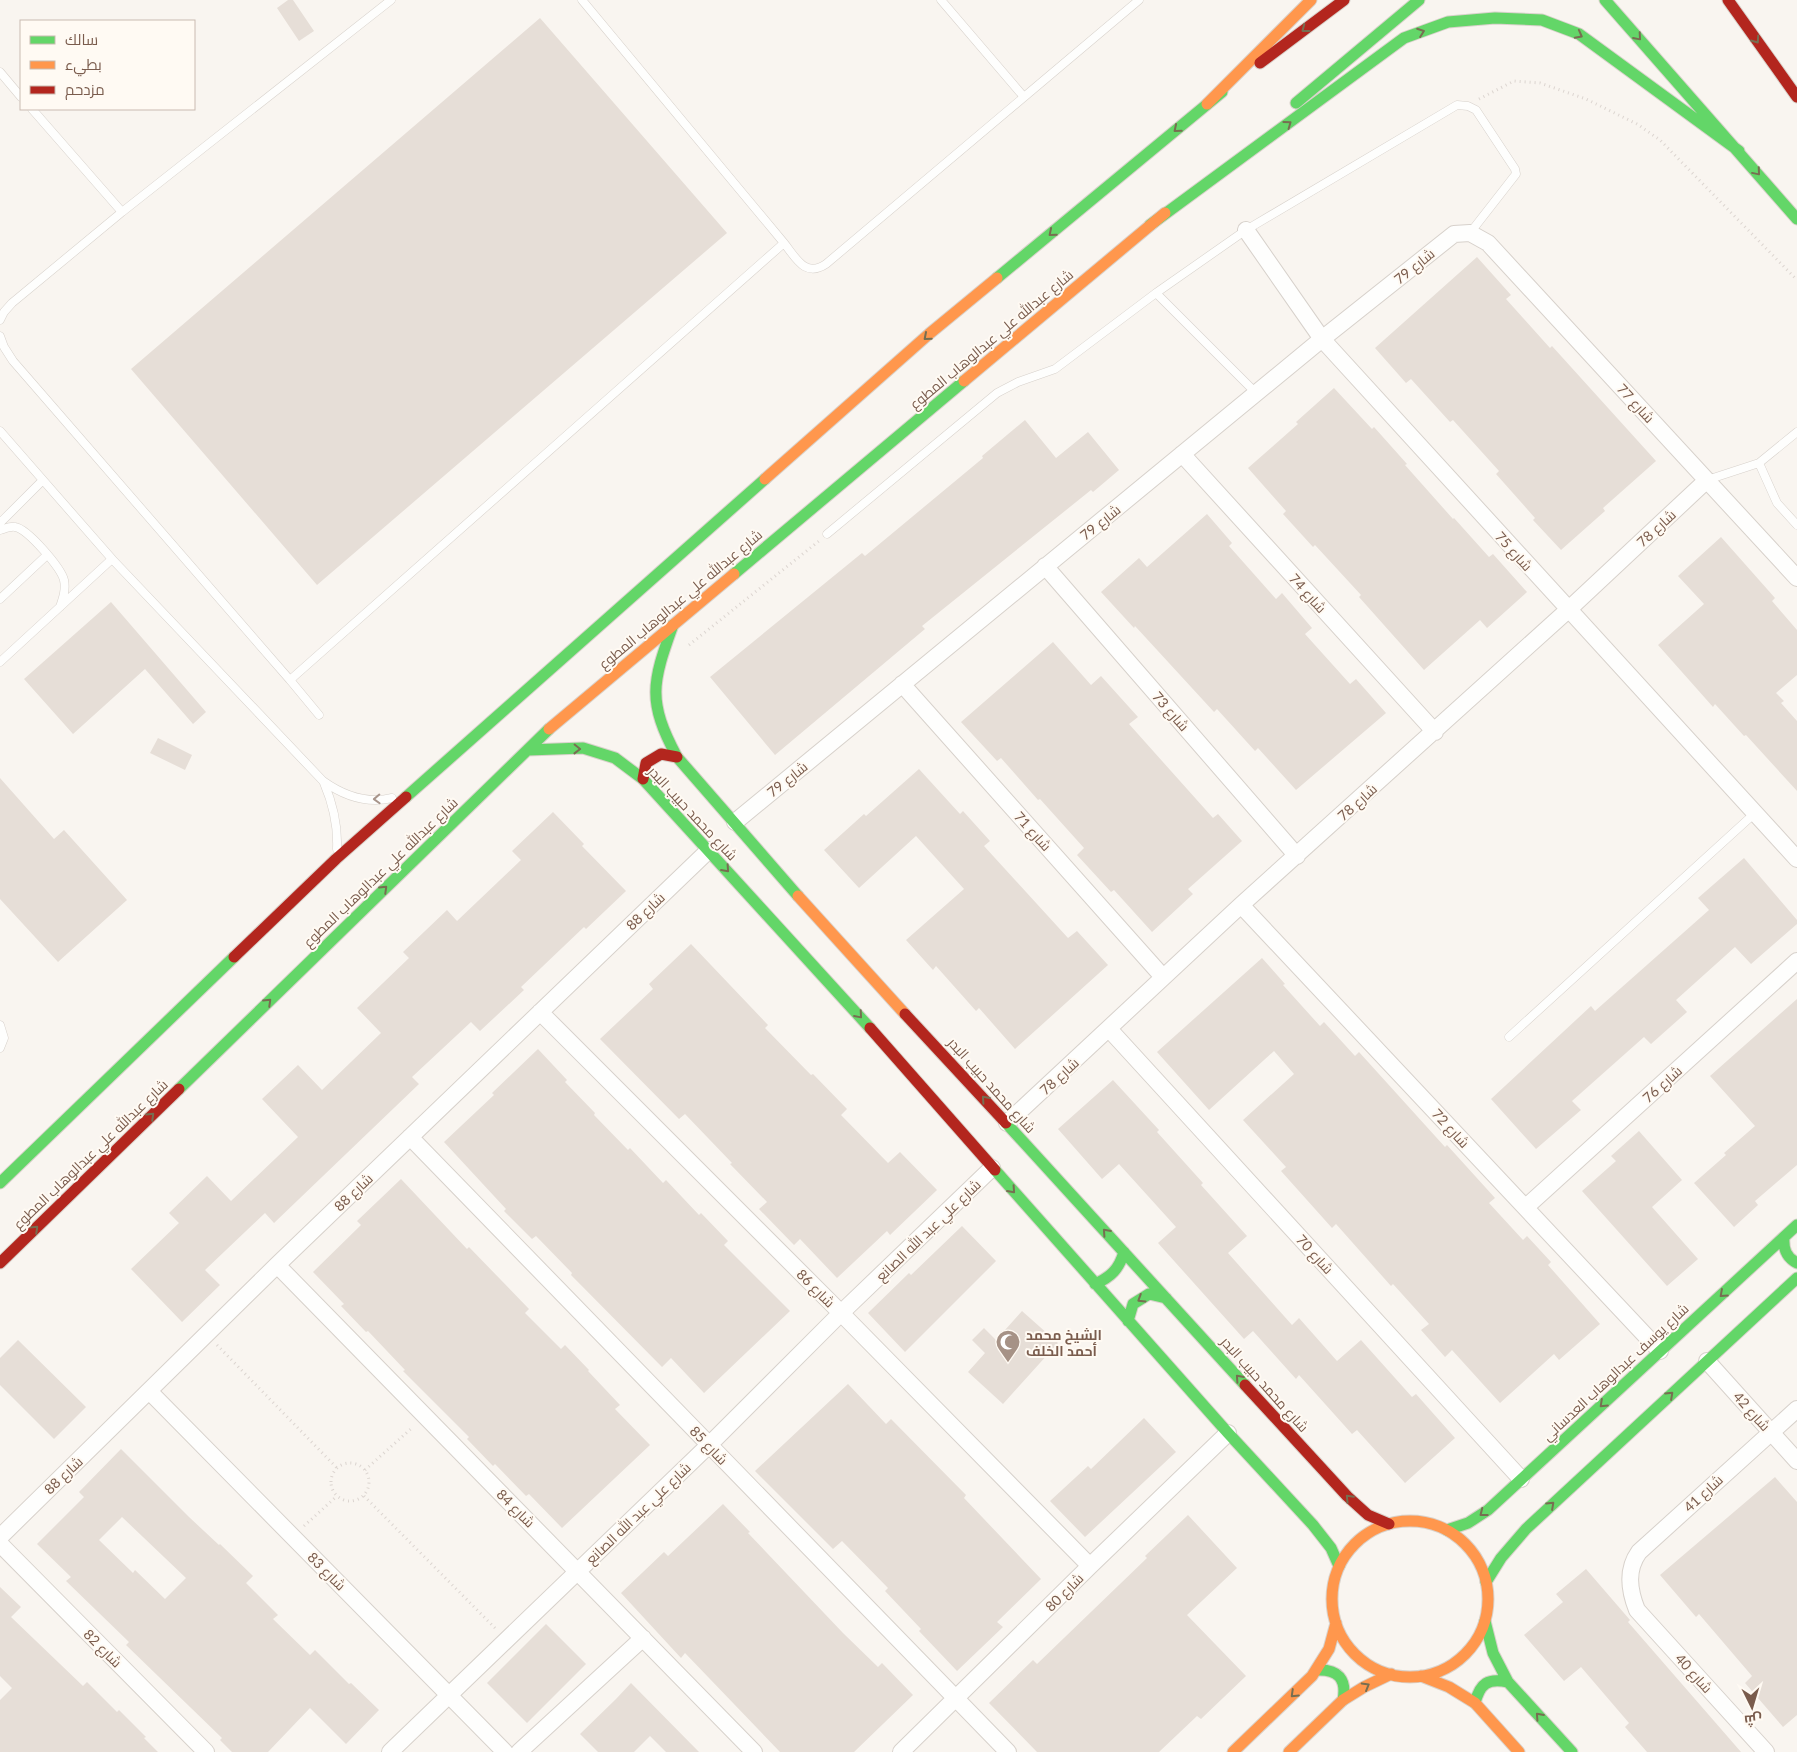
<svg xmlns="http://www.w3.org/2000/svg" width="1797" height="1752" viewBox="0 0 1797 1752" font-family="Lato,Cairo,sans-serif">
	<rect width="100%" height="100%" fill="#f9f5f0"/>
	<!-- building -->
	<path fill="#e6ded7" fill-rule="evenodd" d="M288 0H293L314 31 299 41 277 8Z
		M540 18 727 233 317 585 131 369Z
		M1477 257 1511 295 1506 299 1550 348 1552 346 1656 461 1603 508 1605 511 1561 550 1533 520 1535 518 1496 474 1499 471 1453 420 1450 422 1411 379 1406 383 1375 348Z
		M1334 388 1372 429 1374 427 1407 464 1405 465 1453 519 1454 518 1489 557 1493 554 1527 592 1487 628 1480 620 1424 670 1359 597 1361 595 1315 545 1313 547 1283 514 1286 511 1248 468 1298 424 1296 422Z
		M1025 420 1056 458 1088 432 1119 470 1093 492 1091 490 922 626 925 629 775 755 710 677 862 553 865 556 983 458 982 456Z
		M1207 514 1232 543 1229 546 1276 599 1282 593 1312 628 1305 634 1350 684 1356 679 1386 713 1296 790 1258 748 1255 751 1217 709 1214 712 1135 626 1134 628 1101 592 1139 558 1147 567Z
		M1721 537 1775 598 1772 601 1797 630V675L1776 693 1784 701 1781 703 1797 721V791L1746 735 1744 736 1715 704 1713 707 1658 645 1704 604 1678 576Z
		M111 602 206 712 193 724 145 669 73 734 24 679Z
		M1053 642 1091 685 1101 676 1138 717 1129 724 1213 818 1218 814 1242 841 1188 889 1193 894 1152 932 1114 890 1111 892 1077 855 1084 848 1040 799 1038 800 1001 758 997 761 961 722Z
		M158 738 192 755 185 770 150 753Z
		M919 769 960 814 963 811 990 841 984 846 1068 938 1077 931 1108 965 1015 1049 979 1008 976 1011 936 966 933 970 906 940 964 889 916 836 859 888 824 850 864 814 866 816Z
		M0 778 54 839 64 830 127 900 58 962 0 899Z
		M553 812 584 844 582 846 626 891 586 929 584 927 521 987 524 990 480 1031 471 1022 412 1077 419 1084 274 1223 265 1213 205 1270 220 1285 182 1322 131 1269 179 1223 169 1213 207 1176 231 1201 298 1137 262 1099 298 1065 322 1090 381 1033 357 1008 409 958 403 952 447 910 457 921 521 860 512 851Z
		M1744 858 1797 920V924L1751 964 1735 947 1676 1000 1687 1012 1651 1044 1644 1037 1572 1101 1581 1110 1536 1149 1491 1099 1591 1006 1595 1011 1709 910 1698 898Z
		M691 944 768 1025 765 1028 811 1075 813 1074 847 1109 841 1115 888 1163 900 1152 937 1190 890 1235 887 1231 837 1278 800 1239 794 1245 759 1209 767 1202 730 1164 732 1163 685 1114 679 1119 600 1039 653 989 649 984Z
		M1262 958 1285 984 1283 985 1320 1026 1324 1022 1355 1056 1359 1052 1445 1147 1447 1145 1495 1198 1489 1203 1523 1240 1527 1236 1551 1262 1548 1265 1600 1324 1559 1360 1554 1354 1500 1403 1452 1350 1445 1357 1421 1330 1429 1324 1393 1284 1391 1286 1336 1224 1332 1228 1281 1171 1286 1167 1243 1120 1294 1074 1274 1051 1209 1110 1157 1052Z
		M1797 999V1165L1755 1201 1758 1205 1734 1227 1694 1183 1726 1155 1724 1153 1755 1126 1710 1076Z
		M538 1049 567 1080 565 1082 595 1113 594 1115 628 1150 630 1148 663 1183 666 1180 699 1215 701 1213 728 1241 724 1245 790 1311 704 1393 671 1358 662 1367 571 1275 572 1273 536 1236 532 1239 504 1211 506 1209 444 1142 494 1095 492 1093Z
		M1113 1080 1159 1130 1157 1132 1203 1183 1201 1185 1247 1236 1228 1253 1292 1325 1299 1318 1337 1361 1361 1340 1412 1397 1416 1394 1455 1438 1405 1483 1357 1430 1352 1434 1299 1375 1296 1379 1253 1331 1244 1339 1158 1243 1176 1227 1119 1164 1102 1179 1058 1129Z
		M1639 1131 1682 1180 1652 1207 1698 1259 1667 1286 1582 1191 1616 1161 1611 1156Z
		M401 1179 467 1249 469 1247 529 1309 525 1313 561 1349 565 1345 589 1370 588 1371 620 1405 615 1409 650 1445 562 1528 529 1494 526 1496 495 1464 493 1466 467 1439 469 1437 403 1371 405 1370 368 1331 366 1332 341 1306 344 1304 313 1272 361 1225 357 1221Z
		M962 1226 996 1261 905 1352 868 1313 909 1273 911 1275Z
		M1022 1311 1058 1343 1003 1404 968 1372 985 1353 972 1340 984 1328 996 1340Z
		M18 1340 86 1407 54 1439 0 1385V1358Z
		M848 1384 886 1424 891 1419 966 1495 964 1498 1041 1579 997 1622 1003 1627 957 1671 919 1631 921 1629 885 1591 888 1588 842 1541 833 1549 755 1471Z
		M1144 1418 1176 1452 1085 1537 1050 1501 1088 1466 1091 1469Z
		M121 1449 189 1517 219 1545 220 1544 253 1576 246 1583 278 1615 273 1619 310 1655 315 1650 349 1684 351 1683 379 1710 346 1744 310 1708 268 1752H232L220 1740 222 1738 126 1645 129 1642 66 1581 71 1577 37 1544 84 1497 79 1492ZM122 1517 186 1578 165 1599 135 1570 133 1573 99 1540Z
		M1775 1477 1797 1502V1715L1783 1727 1745 1683 1752 1676 1699 1614 1696 1617 1660 1575Z
		M723 1504 750 1532 748 1533 843 1633 878 1667 882 1663 913 1695 854 1752H780L685 1653 681 1658 621 1593 664 1552 668 1556Z
		M1188 1515 1237 1568 1187 1615 1246 1676 1201 1719 1197 1716 1159 1752H1037L989 1703 1033 1660 1037 1664 1147 1558 1145 1556Z
		M1586 1569 1630 1620 1628 1622 1741 1752H1647L1625 1727 1629 1723 1581 1667 1564 1681 1524 1635 1563 1602 1556 1594Z
		M0 1587 21 1607 11 1617 83 1686 87 1682 117 1712 119 1710 146 1737 144 1738 158 1752H0V1700L12 1688 0 1676Z
		M546 1624 586 1664 527 1723 487 1683Z
		M631 1683 699 1752H666L650 1736 634 1752H598L580 1734 616 1699Z"/>
	<g fill="none" stroke-linecap="round" stroke-linejoin="round">
		<defs>
			<path id="lane" d="M582 0 784 243C796 258 805 278 826 264L1139 0
				M941 0 1024 97
				M0 72 21 97
				M32 109 122 212
				M1156 293 1256 393
				M0 320 4 312 12 303 122 212 391 0
				M0 336 4 347 13 361 290 680 319 715
				M0 431 112 559 323 781C344 796 367 804 392 798
				M1759 463 1777 503 1797 525
				M1707 480 1759 463 1797 432
				M0 523 42 481
				M0 530C4 529 11 526 15 527 28 529 61 568 64 580 66 590 63 598 60 607
				M827 534 997 393 1018 382 1055 369 1156 293 1246 230 1457 105 1468 106 1476 110 1515 169 1516 174 1470 233
				M0 599 47 555
				M0 662 112 559
				M290 680 784 243
				M324 783C333 804 338 826 337 849
				M0 1025 4 1038 0 1048
				M1509 1037 1755 813"/>
			<path id="street" d="M1246 230 1322 339 1797 859
				M1182 454 1435 732
				M1045 566 1297 856
				M902 684 1163 977
				M735 822 1322 339 1454 234 1470 233 1488 243 1797 578
				M1241 905 1660 1351
				M540 1012 841 1313 1090 1566
				M1109 1029 1521 1479
				M1007 1123 1241 905 1568 610 1707 480
				M410 1137 1008 1752
				M1526 1207 1797 961
				M277 1265 754 1752
				M1707 1361 1797 1461
				M149 1391 505 1752
				M0 1537 277 1265 709 850
				M0 1544 206 1752
				M390 1752 709 1445 841 1313 992 1168
				M519 1752 643 1638
				M901 1752 1090 1566 1228 1433
				M1766 1752 1637 1610C1629 1590 1626 1570 1639 1552L1797 1409"/>
			<path id="fast" d="M1605 0 1797 219
				M1296 103 1419 0
				M1150 225 1404 38 1448 22 1495 18 1542 20 1579 34 1739 151
				M997 278 1222 92
				M734 574 964 381
				M673 625C652 683 647 701 677 757L798 896
				M528 750 583 748 615 758 643 779 870 1028
				M406 797 765 479
				M179 1089 549 729
				M1006 1123 1245 1385
				M995 1170 1228 1433 1313 1525 1331 1548 1339 1566
				M0 1183 234 957
				M1784 1237C1783 1249 1786 1257 1797 1263
				M1095 1284C1111 1277 1119 1269 1124 1252
				M1128 1321 1133 1304 1149 1294 1166 1298
				M1447 1530 1468 1523 1488 1510 1797 1225
				M1486 1582 1501 1558 1526 1529 1797 1278
				M1485 1621 1493 1653 1508 1682 1572 1752
				M1317 1670C1338 1669 1347 1679 1343 1700
				M1475 1703C1480 1683 1488 1678 1508 1682"/>
			<path id="slow" d="M1207 104 1311 0
				M964 381 1165 213
				M765 479 929 334 997 278
				M549 729 734 574
				M798 896 905 1014
				M1332 1599a78 78 0 1 1 156 0a78 78 0 1 1-156 0Z
				M1421 1676 1449 1687 1475 1703 1519 1752
				M1233 1752 1312 1676 1329 1649 1336 1623
				M1289 1752 1343 1700 1364 1687 1391 1674"/>
			<path id="jam" d="M1728 0 1797 97
				M1260 63 1344 0
				M643 779 646 763 661 754 677 757
				M234 957 336 859 406 797
				M905 1014 1006 1123
				M870 1028 995 1170
				M0 1263 179 1089
				M1245 1385 1347 1496 1368 1515 1389 1524"/>
		</defs>
		<!-- lane casing -->
		<use href="#lane" stroke="#d7d1cb" stroke-width="9"/>
		<!-- street casing -->
		<use href="#street" stroke="#d7d1cb" stroke-width="18"/>
		<!-- fast casing -->
		<use href="#fast" stroke="#d9d2cb" stroke-width="13"/>
		<!-- slow casing -->
		<use href="#slow" stroke="#d9d2cb" stroke-width="13"/>
		<!-- jam casing -->
		<use href="#jam" stroke="#d9d2cb" stroke-width="13"/>
		<!-- path -->
		<path stroke="#dcd5d0" stroke-width="3" stroke-dasharray="1 4" stroke-linecap="butt" d="M1479 99 1514 81 1540 83 1586 99 1637 124 1660 140 1797 280
			M689 645 819 541
			M217 1345 337 1468
			M331 1482a19 19 0 1 1 38 0a19 19 0 1 1-38 0Z
			M365 1470 413 1427
			M364 1496 496 1629
			M304 1526 337 1496"/>
		<!-- lane -->
		<use href="#lane" stroke="#fefefd" stroke-width="8"/>
		<!-- street -->
		<use href="#street" stroke="#fefefd" stroke-width="16"/>
		<!-- fast -->
		<use href="#fast" stroke="#63d668" stroke-width="11"/>
		<!-- slow -->
		<use href="#slow" stroke="#ff974d" stroke-width="11"/>
		<!-- jam -->
		<use href="#jam" stroke="#b3261e" stroke-width="11"/>
	</g>
	<!-- one-way arrows -->
	<defs><path id="oneway-chevron" d="M-2-3.5L2.5 0L-2 3.5" fill="none" stroke-width="1.6" stroke-linecap="round" stroke-linejoin="round" transform="scale(1.25)"/></defs>
	<g stroke="#776e51">
		<use href="#oneway-chevron" transform="translate(1305 29) rotate(143)"/>
		<use href="#oneway-chevron" transform="translate(1421 32) rotate(-20)"/>
		<use href="#oneway-chevron" transform="translate(1579 35) rotate(28)"/>
		<use href="#oneway-chevron" transform="translate(1638 37) rotate(49)"/>
		<use href="#oneway-chevron" transform="translate(1756 40) rotate(55)"/>
		<use href="#oneway-chevron" transform="translate(1288 124) rotate(-36)"/>
		<use href="#oneway-chevron" transform="translate(1177 129) rotate(140)"/>
		<use href="#oneway-chevron" transform="translate(1757 172) rotate(50)"/>
		<use href="#oneway-chevron" transform="translate(1052 233) rotate(140)"/>
		<use href="#oneway-chevron" transform="translate(927 337) rotate(139)"/>
		<use href="#oneway-chevron" transform="translate(577 749) rotate(1)"/>
		<use href="#oneway-chevron" transform="translate(726 869) rotate(48)"/>
		<use href="#oneway-chevron" transform="translate(384 889) rotate(-44)"/>
		<use href="#oneway-chevron" transform="translate(268 1002) rotate(-44)"/>
		<use href="#oneway-chevron" transform="translate(859 1015) rotate(49)"/>
		<use href="#oneway-chevron" transform="translate(985 1099) rotate(-132)"/>
		<use href="#oneway-chevron" transform="translate(151 1116) rotate(-44)"/>
		<use href="#oneway-chevron" transform="translate(1012 1190) rotate(48)"/>
		<use href="#oneway-chevron" transform="translate(35 1229) rotate(-44)"/>
		<use href="#oneway-chevron" transform="translate(1106 1232) rotate(-132)"/>
		<use href="#oneway-chevron" transform="translate(1723 1294) rotate(138)"/>
		<use href="#oneway-chevron" transform="translate(1141 1299) rotate(148)"/>
		<use href="#oneway-chevron" transform="translate(1239 1378) rotate(-132)"/>
		<use href="#oneway-chevron" transform="translate(1670 1395) rotate(-43)"/>
		<use href="#oneway-chevron" transform="translate(1603 1404) rotate(137)"/>
		<use href="#oneway-chevron" transform="translate(1349 1498) rotate(-134)"/>
		<use href="#oneway-chevron" transform="translate(1551 1505) rotate(-43)"/>
		<use href="#oneway-chevron" transform="translate(1483 1513) rotate(142)"/>
		<use href="#oneway-chevron" transform="translate(1366 1686) rotate(-30)"/>
		<use href="#oneway-chevron" transform="translate(1294 1694) rotate(136)"/>
		<use href="#oneway-chevron" transform="translate(1539 1716) rotate(-132)"/>
	</g>
	<use stroke="#a8958b" href="#oneway-chevron" transform="translate(377 799) rotate(178)"/>
	<!-- icons -->
	<defs>
		<symbol id="mosque-pin" viewBox="-11 -11 22 30"><path d="M0 17L-7.5 6A9.5 9.5 0 1 1 7.5 6Z" fill="#a69286" stroke="#fffaf3"/><path d="M3.5-4.9A6 6 0 1 0 3.5 4.9A5 5 0 1 1 3.5-4.9Z" fill="#fff"/></symbol>
	</defs>
	<g fill-rule="evenodd">
		<use href="#mosque-pin" x="994" y="1328" width="28" height="38"/>
	</g>
	<g text-anchor="middle" dominant-baseline="central" stroke-width="4" stroke-linejoin="round" paint-order="stroke">
		<!-- street labels -->
		<g font-size="14" fill="#7a5c4d" stroke="#fffaf3">
			<text transform="translate(1414 266) rotate(-39)">شارع 79</text>
			<text transform="translate(991 339) rotate(-40)">شارع عبدالله علي عبدالوهاب المطوع</text>
			<text transform="translate(1636 403) rotate(47)">شارع 77</text>
			<text transform="translate(1100 522) rotate(-39)">شارع 79</text>
			<text transform="translate(1656 528) rotate(-43)">شارع 78</text>
			<text transform="translate(1514 551) rotate(48)">شارع 75</text>
			<text transform="translate(1308 593) rotate(48)">شارع 74</text>
			<text transform="translate(680 599) rotate(-40)">شارع عبدالله علي عبدالوهاب المطوع</text>
			<text transform="translate(1171 711) rotate(49)">شارع 73</text>
			<text transform="translate(787 779) rotate(-39)">شارع 79</text>
			<text transform="translate(1357 802) rotate(-42)">شارع 78</text>
			<text transform="translate(693 813) rotate(47)">شارع محمد حبيب البدر</text>
			<text transform="translate(1033 831) rotate(48)">شارع 71</text>
			<text transform="translate(380 872) rotate(-44)">شارع عبدالله علي عبدالوهاب المطوع</text>
			<text transform="translate(645 911) rotate(-44)">شارع 88</text>
			<text transform="translate(1059 1076) rotate(-43)">شارع 78</text>
			<text transform="translate(1662 1084) rotate(-42)">شارع 76</text>
			<text transform="translate(992 1085) rotate(48)">شارع محمد حبيب البدر</text>
			<text transform="translate(1451 1128) rotate(47)">شارع 72</text>
			<text transform="translate(90 1154) rotate(-44)">شارع عبدالله علي عبدالوهاب المطوع</text>
			<text transform="translate(353 1192) rotate(-44)">شارع 88</text>
			<text transform="translate(928 1230) rotate(-44)">شارع علي عبد الله الصانع</text>
			<text transform="translate(1315 1254) rotate(48)">شارع 70</text>
			<text transform="translate(816 1288) rotate(45)">شارع 86</text>
			<text transform="translate(1615 1372) rotate(-43)">شارع يوسف عبدالوهاب العدساني</text>
			<text transform="translate(1265 1384) rotate(48)">شارع محمد حبيب البدر</text>
			<text transform="translate(1752 1411) rotate(48)">شارع 42</text>
			<text transform="translate(709 1445) rotate(46)">شارع 85</text>
			<text transform="translate(63 1475) rotate(-44)">شارع 88</text>
			<text transform="translate(1703 1493) rotate(-43)">شارع 41</text>
			<text transform="translate(516 1508) rotate(45)">شارع 84</text>
			<text transform="translate(638 1513) rotate(-44)">شارع علي عبد الله الصانع</text>
			<text transform="translate(327 1571) rotate(45)">شارع 83</text>
			<text transform="translate(1064 1592) rotate(-45)">شارع 80</text>
			<text transform="translate(103 1648) rotate(45)">شارع 82</text>
			<text transform="translate(1694 1673) rotate(48)">شارع 40</text>
		</g>
		<!-- poi labels -->
		<g font-size="14" font-weight="bold" fill="#7a5c4d" stroke="#fffaf3" text-anchor="start">
			<text x="1026" y="1334">الشيخ محمد<tspan x="1026" dy="16">أحمد الخلف</tspan></text>
		</g>
	</g>
	<!-- legend -->
	<rect x="20" y="20" width="175" height="90" fill="#fffaf3" stroke="#cabbb1"/>
	<rect x="30" y="36" width="25" height="8" fill="#63d668" stroke="#cabbb1"/>
	<text x="65" y="45" font-size="15" fill="#7a5c4d">سالك</text>
	<rect x="30" y="61" width="25" height="8" fill="#ff974d" stroke="#cabbb1"/>
	<text x="65" y="70" font-size="15" fill="#7a5c4d">بطيء</text>
	<rect x="30" y="86" width="25" height="8" fill="#b3261e" stroke="#cabbb1"/>
	<text x="65" y="95" font-size="15" fill="#7a5c4d">مزدحم</text>
	<!-- north arrow -->
	<g transform="translate(1752 1707) rotate(175)" stroke="#fffaf3" stroke-width="4" paint-order="stroke">
	<path d="M0-4L9 19L0 12L-9 19Z" fill="#7a5c4d"/>
	<text y="-8" font-size="14" font-weight="bold" text-anchor="middle" fill="#7a5c4d">ش</text>
	</g>
</svg>
